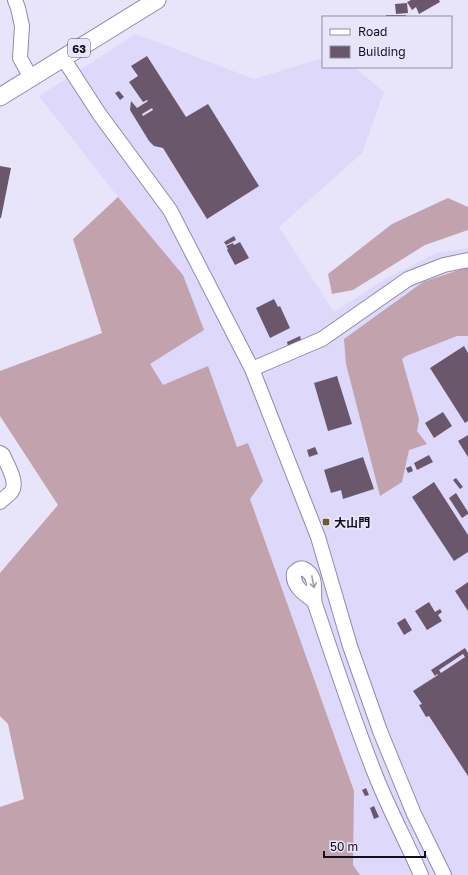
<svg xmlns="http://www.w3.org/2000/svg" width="468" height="875" viewBox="0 0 468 875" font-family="'Golos Text','Noto Sans JP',sans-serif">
	<rect width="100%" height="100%" fill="#e8e4fa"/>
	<!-- built -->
	<path fill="#ded8fb" d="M136 34 254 79 323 58V67H354L384 92 362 153 279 227 334 312 387 278 436 253 468 248V875H360L353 865 354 791 250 499 248 443 237 447 208 367 163 385 149 364 204 330 183 275 118 197 39 96Z"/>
	<!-- forest -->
	<path fill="#c2a2ac" d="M118 197 183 275 204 330 150 364 163 385 208 366 237 447 248 443 263 481 250 499 354 791 353 865 360 875H0V807L24 799 8 724 0 716V573L58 505 0 416V371L102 333 73 239Z
		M448 198 468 207V230L425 245 353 290 332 294 328 274 392 224Z
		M468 267V336H457L406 356 402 359 419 419 417 431 427 444 409 450 402 482 380 496 346 364 344 339 423 282Z"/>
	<!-- building -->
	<path fill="#6b576c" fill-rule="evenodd" d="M411 0H439L440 2 419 14 416 7 412 10 407 2Z
		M407 3 408 13 396 14 395 4Z
		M386 15H406V17H386Z
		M147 56 186 117 208 104 259 186 207 219 163 148 154 146 149 141 130 110 131 101 137 108 148 101 147 100 143 102 129 82 138 76 131 66ZM152 108 153 110 143 116 142 114Z
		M119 91 124 97 120 100 115 93Z
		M0 166 11 168 1 218H0Z
		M234 236 236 240 226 245 224 242Z
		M240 242 249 258 235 265 227 250 228 249 226 246 233 243 234 245Z
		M274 299 278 307 280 306 290 328 270 338 256 308Z
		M300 336 301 340 288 346 287 342Z
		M464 346 468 353V421L465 423 430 368Z
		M337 376 352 424 328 431 314 383Z
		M443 412 452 426 434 438 425 423Z
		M468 435V457L458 441Z
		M315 447 318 454 309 457 307 450Z
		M429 455 433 462 417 470 414 463Z
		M363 457 374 489 343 499 341 490 331 493 324 470Z
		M411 466 413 471 408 473 406 468Z
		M456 478 463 487 460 489 453 480Z
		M434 482 468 535V552L454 561 412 497Z
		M456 493 468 512V514L462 518 449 498Z
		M468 582V611L455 591Z
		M429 602 435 612 440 609 442 612 438 615 442 621 427 630 415 611Z
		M405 618 412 630 404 635 397 623Z
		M465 648 468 653V776L429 716 426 717 419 705 422 704 413 691 438 675 437 674 435 676 431 670ZM463 654 465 657 441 673 439 670Z
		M366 788 369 795 365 796 362 790Z
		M374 806 379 817 374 819 370 808Z"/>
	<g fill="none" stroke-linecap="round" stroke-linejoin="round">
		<defs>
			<path id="minor" d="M15 0 18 8 22 26 20 58 31 78
				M63 58 100 115 170 210 252 369 318 537 350 646 380 731 414 814 444 875
				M252 369 322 339 408 279 444 265 468 260
				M0 453 3 455C7 465 18 481 12 491 9 495 4 498 0 502
				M314 601C304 594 292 586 294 573 297 570 300 567 304 569 319 576 312 593 315 604 335 663 354 722 377 779 390 811 407 843 421 875"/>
			<path id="major" d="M0 97 157 0"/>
		</defs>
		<!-- minor casing -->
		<use href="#minor" stroke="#908aac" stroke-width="16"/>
		<!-- major casing -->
		<use href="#major" stroke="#908aac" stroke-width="19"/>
		<!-- minor -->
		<use href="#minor" stroke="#fff" stroke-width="14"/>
		<!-- major -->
		<use href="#major" stroke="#fff" stroke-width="17"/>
	</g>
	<!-- one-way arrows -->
	<defs><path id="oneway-shaft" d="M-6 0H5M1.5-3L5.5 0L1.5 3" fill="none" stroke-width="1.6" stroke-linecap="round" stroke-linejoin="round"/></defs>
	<use stroke="#a09fa4" href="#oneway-shaft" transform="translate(313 582) rotate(79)"/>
	<!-- markers -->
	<rect fill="#6c5c29" stroke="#e8e4fa" stroke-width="1.5" x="322" y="518" width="8" height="8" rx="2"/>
	<g text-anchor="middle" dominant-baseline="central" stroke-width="4" stroke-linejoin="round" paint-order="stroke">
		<!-- shield labels -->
		<rect fill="#e8e4fa" stroke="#524f5e" stroke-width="1" x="68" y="39" width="22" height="18" rx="3"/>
		<g font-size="11" font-weight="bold" fill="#110f1b">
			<text x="79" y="48">63</text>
		</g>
		<!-- poi labels -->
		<g font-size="12" font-weight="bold" fill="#110f1b" stroke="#e8e4fa" text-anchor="start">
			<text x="334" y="522">大山門</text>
		</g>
	</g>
	<!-- legend -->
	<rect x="322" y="16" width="130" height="52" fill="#e8e4fa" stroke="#928fa1"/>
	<rect x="330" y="29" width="20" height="6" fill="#ffffff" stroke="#928fa1"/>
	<text x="358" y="36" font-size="12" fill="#110f1b">Road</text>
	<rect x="330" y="46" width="20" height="12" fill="#6b576c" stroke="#928fa1"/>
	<text x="358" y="56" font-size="12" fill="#110f1b">Building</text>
	<!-- scale -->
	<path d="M324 851v6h101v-6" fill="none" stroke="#110f1b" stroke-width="2"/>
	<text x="330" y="851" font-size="12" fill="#110f1b" stroke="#e8e4fa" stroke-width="3" paint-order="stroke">50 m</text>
</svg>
